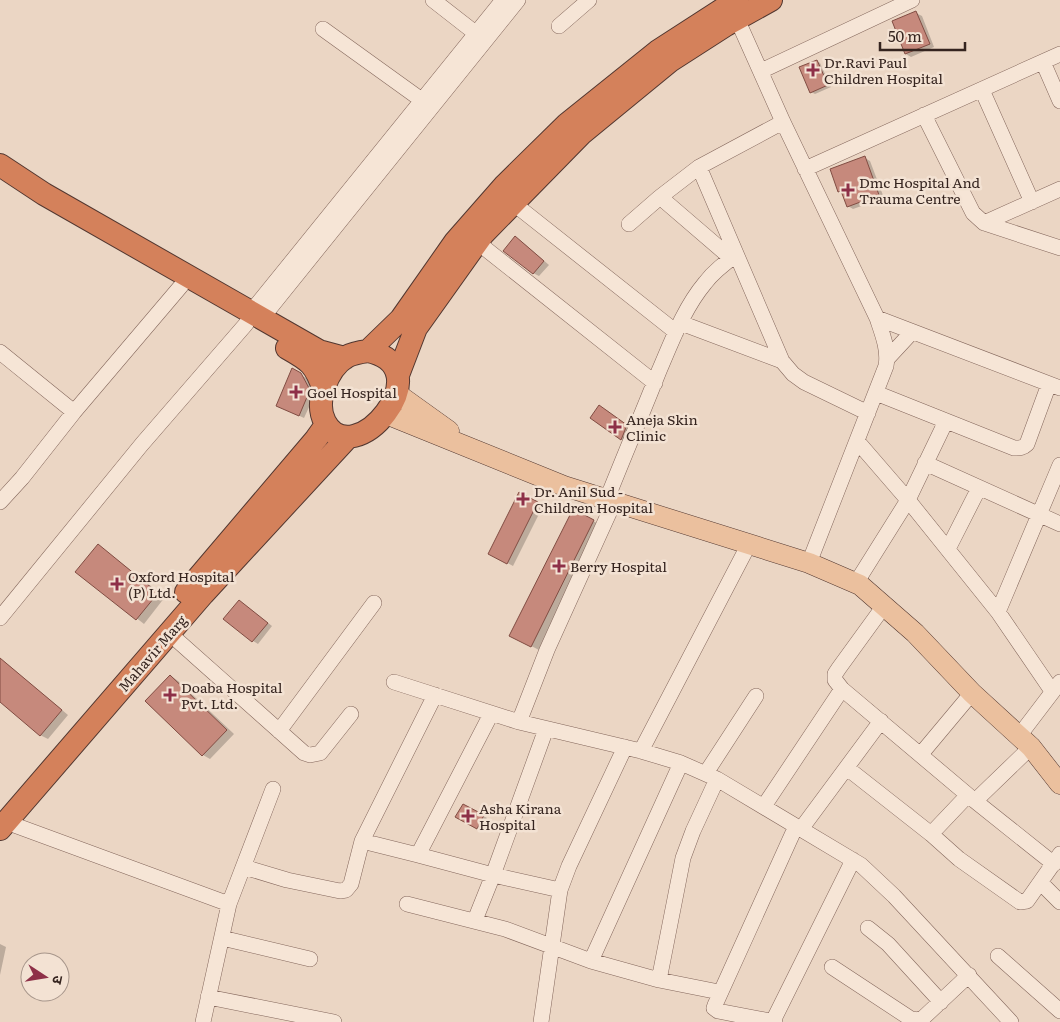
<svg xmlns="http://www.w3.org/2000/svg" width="1060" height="1022" viewBox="0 0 1060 1022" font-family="Literata,'Noto Sans Devanagari',serif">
	<rect width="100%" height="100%" fill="#ebd6c4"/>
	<!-- shadow -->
	<path fill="#0003" d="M916 13 922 16 934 47 911 57 906 54Z
		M817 61 820 63 831 87 815 94 811 92Z
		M865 158 870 161 884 198 853 209 848 206 843 193 839 191Z
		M521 241 549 265 539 276 533 273Z
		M293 370 306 378 315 394 304 418 283 408Z
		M605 409 632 429 626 442 592 417Z
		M520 494 543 506 513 566 490 553Z
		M573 511 601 525 539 650 518 639Z
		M98 545 165 597 144 624 77 571Z
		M240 601 272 626 258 644 253 641Z
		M0 658 68 715 48 739 40 735 0 701Z
		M171 676 178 681 234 734 210 759 203 755Z
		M463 805 487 818 480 830 457 817Z
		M0 944 6 947 0 975Z"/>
	<!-- building -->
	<path fill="#c6897c" stroke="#814d43" d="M916 11 930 44 905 54 892 21Z
		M817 60 828 85 810 93 799 67Z
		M865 156 879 195 847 207 841 191 838 192 830 169Z
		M515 236 544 261 533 274 503 251Z
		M292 368 301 373 310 390 299 416 276 406Z
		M599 405 627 425 621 440 590 418Z
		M519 492 538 502 507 564 488 554Z
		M573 509 594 520 531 647 509 636Z
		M98 544 158 593 136 620 75 572Z
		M239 600 268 623 252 642 223 619Z
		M0 658 62 710 40 736 0 702Z
		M170 675 227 730 202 756 145 701Z
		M463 804 484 815 477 829 455 817Z"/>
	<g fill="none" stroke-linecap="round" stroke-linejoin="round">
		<defs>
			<path id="minor" d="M433 0 483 39
				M737 19 783 122 877 318C882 333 889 350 886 366L809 563
				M559 26 589 0
				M323 29 423 101
				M1043 62 1060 101
				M761 71 912 0
				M982 90 1032 202
				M924 115 973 213 984 223 1060 248
				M699 167 782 361 793 374 804 382 868 413
				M805 169 1060 54
				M660 197 731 258
				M513 203 676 332
				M984 223 1060 189
				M629 224 660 197 699 167 783 122
				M477 242 655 383
				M251 312 503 0
				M262 318 518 0
				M877 318 1060 388
				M681 323 782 361
				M0 352 74 412
				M887 359 912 332
				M876 393 1014 448C1020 448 1023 448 1027 444L1049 384
				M857 441 908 500 998 612 1052 691
				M925 463 1060 524
				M607 499C624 456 642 414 659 371 672 341 684 308 705 283 714 271 725 263 736 255
				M0 502 22 478 74 412 181 286
				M948 549 979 488
				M856 583 908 500 946 421
				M884 606 839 668 835 674V680L842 689 975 801 1054 864
				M998 612 1060 465
				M0 618 142 444 246 324
				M169 633 304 753 310 755 320 753 351 714
				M394 682 519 722 641 751 681 763 717 779 861 865 894 896 1011 1022
				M519 722 547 650 614 502
				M279 731 374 603
				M1019 736 1060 682
				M641 751 749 544
				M921 754 972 693
				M847 768 931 834 959 859 1020 902 1027 901 1060 854
				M706 773 756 696
				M975 801 1031 747
				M764 806 842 689
				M6 822 229 904
				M801 829 881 721
				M931 834 968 795
				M362 841 435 695
				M418 855 493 875 560 890
				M244 867 287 880 340 891 346 890 351 884 362 841 418 855 491 714
				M1041 883 1060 902
				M407 904 505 929 591 961 659 980 719 992
				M475 920 493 875 546 729
				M868 928 888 944 941 1002
				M222 938 310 959
				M998 956 1060 1011
				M591 961 681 763
				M832 967 911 1019 919 1020 923 1018 969 975
				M659 980 683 858 693 831 717 779
				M208 997 334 1022
				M773 1021 853 860
				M203 1022 229 904 273 789
				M541 1022 560 890 569 866 625 747
				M775 1022 718 1011 714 1008 715 1005 796 826"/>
			<path id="major" d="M396 393 449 431
				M386 414 564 486 809 563 860 585 915 633 972 693 1031 747 1060 784"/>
			<path id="highway" d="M0 165 44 194 319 351 345 358
				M287 348C310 361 315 364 324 390
				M368 351 401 319 455 242 505 185 567 124 658 51 737 0
				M368 351C445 367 353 476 325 422 314 402 328 368 346 357 353 353 360 352 368 351Z
				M398 375 416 328 483 234 581 134 670 61 726 25 771 0
				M186 592 316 439 326 425
				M0 829 203 594 348 437"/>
		</defs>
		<!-- minor casing -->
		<use href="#minor" stroke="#84675c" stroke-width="16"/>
		<!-- major casing -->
		<use href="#major" stroke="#523730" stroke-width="21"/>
		<!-- highway casing -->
		<use href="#highway" stroke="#523730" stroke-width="24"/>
		<!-- minor -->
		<use href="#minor" stroke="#f6e5d6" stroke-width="15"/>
		<!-- major -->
		<use href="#major" stroke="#ebc09e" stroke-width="20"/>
		<!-- highway -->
		<use href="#highway" stroke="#d4815b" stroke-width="22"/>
	</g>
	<!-- markers -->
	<g fill="#8e3048" stroke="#f3e2d3" stroke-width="2">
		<path d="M810.5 62.5h5v5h5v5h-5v5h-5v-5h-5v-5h5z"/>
		<path d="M845.5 182.5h5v5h5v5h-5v5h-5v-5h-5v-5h5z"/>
		<path d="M293.5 384.5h5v5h5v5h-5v5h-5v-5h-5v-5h5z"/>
		<path d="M612.5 419.5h5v5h5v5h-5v5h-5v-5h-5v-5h5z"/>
		<path d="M520.5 491.5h5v5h5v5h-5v5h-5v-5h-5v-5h5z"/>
		<path d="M556.5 558.5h5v5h5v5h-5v5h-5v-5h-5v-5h5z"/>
		<path d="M114.5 576.5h5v5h5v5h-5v5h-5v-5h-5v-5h5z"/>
		<path d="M167.5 687.5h5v5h5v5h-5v5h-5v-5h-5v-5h5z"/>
		<path d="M465.5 808.5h5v5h5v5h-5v5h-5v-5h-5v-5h5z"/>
	</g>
	<g text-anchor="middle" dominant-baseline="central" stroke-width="5" stroke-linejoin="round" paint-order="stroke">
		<!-- poi labels -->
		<g font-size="14" fill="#35241f" stroke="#f3e2d3" text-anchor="start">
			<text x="824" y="62">Dr.Ravi Paul<tspan x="824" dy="16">Children Hospital</tspan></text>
			<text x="859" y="182">Dmc Hospital And<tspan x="859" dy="16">Trauma Centre</tspan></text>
			<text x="307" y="392">Goel Hospital</text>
			<text x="626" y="419">Aneja Skin<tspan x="626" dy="16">Clinic</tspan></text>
			<text x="534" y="491">Dr. Anil Sud -<tspan x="534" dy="16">Children Hospital</tspan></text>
			<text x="570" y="566">Berry Hospital</text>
			<text x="128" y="576">Oxford Hospital<tspan x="128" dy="16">(P) Ltd.</tspan></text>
			<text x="181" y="687">Doaba Hospital<tspan x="181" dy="16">Pvt. Ltd.</tspan></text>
			<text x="479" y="808">Asha Kirana<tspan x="479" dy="16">Hospital</tspan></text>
		</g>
		<!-- street labels -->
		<g font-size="14" fill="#35241f" stroke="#f3e2d3">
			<text transform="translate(152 653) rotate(-49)">Mahavir Marg</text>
		</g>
	</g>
	<!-- north arrow -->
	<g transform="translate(45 977) rotate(102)"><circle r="24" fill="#f3e2d3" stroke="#a7968b"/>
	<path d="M0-4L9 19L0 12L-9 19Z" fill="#8e3048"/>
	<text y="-8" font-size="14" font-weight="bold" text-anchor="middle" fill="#35241f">उ</text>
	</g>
	<!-- scale -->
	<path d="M880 42v8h85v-8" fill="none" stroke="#35241f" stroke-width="2.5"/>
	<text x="888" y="42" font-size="15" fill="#35241f" stroke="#f3e2d3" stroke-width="4" paint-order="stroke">50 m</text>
</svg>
